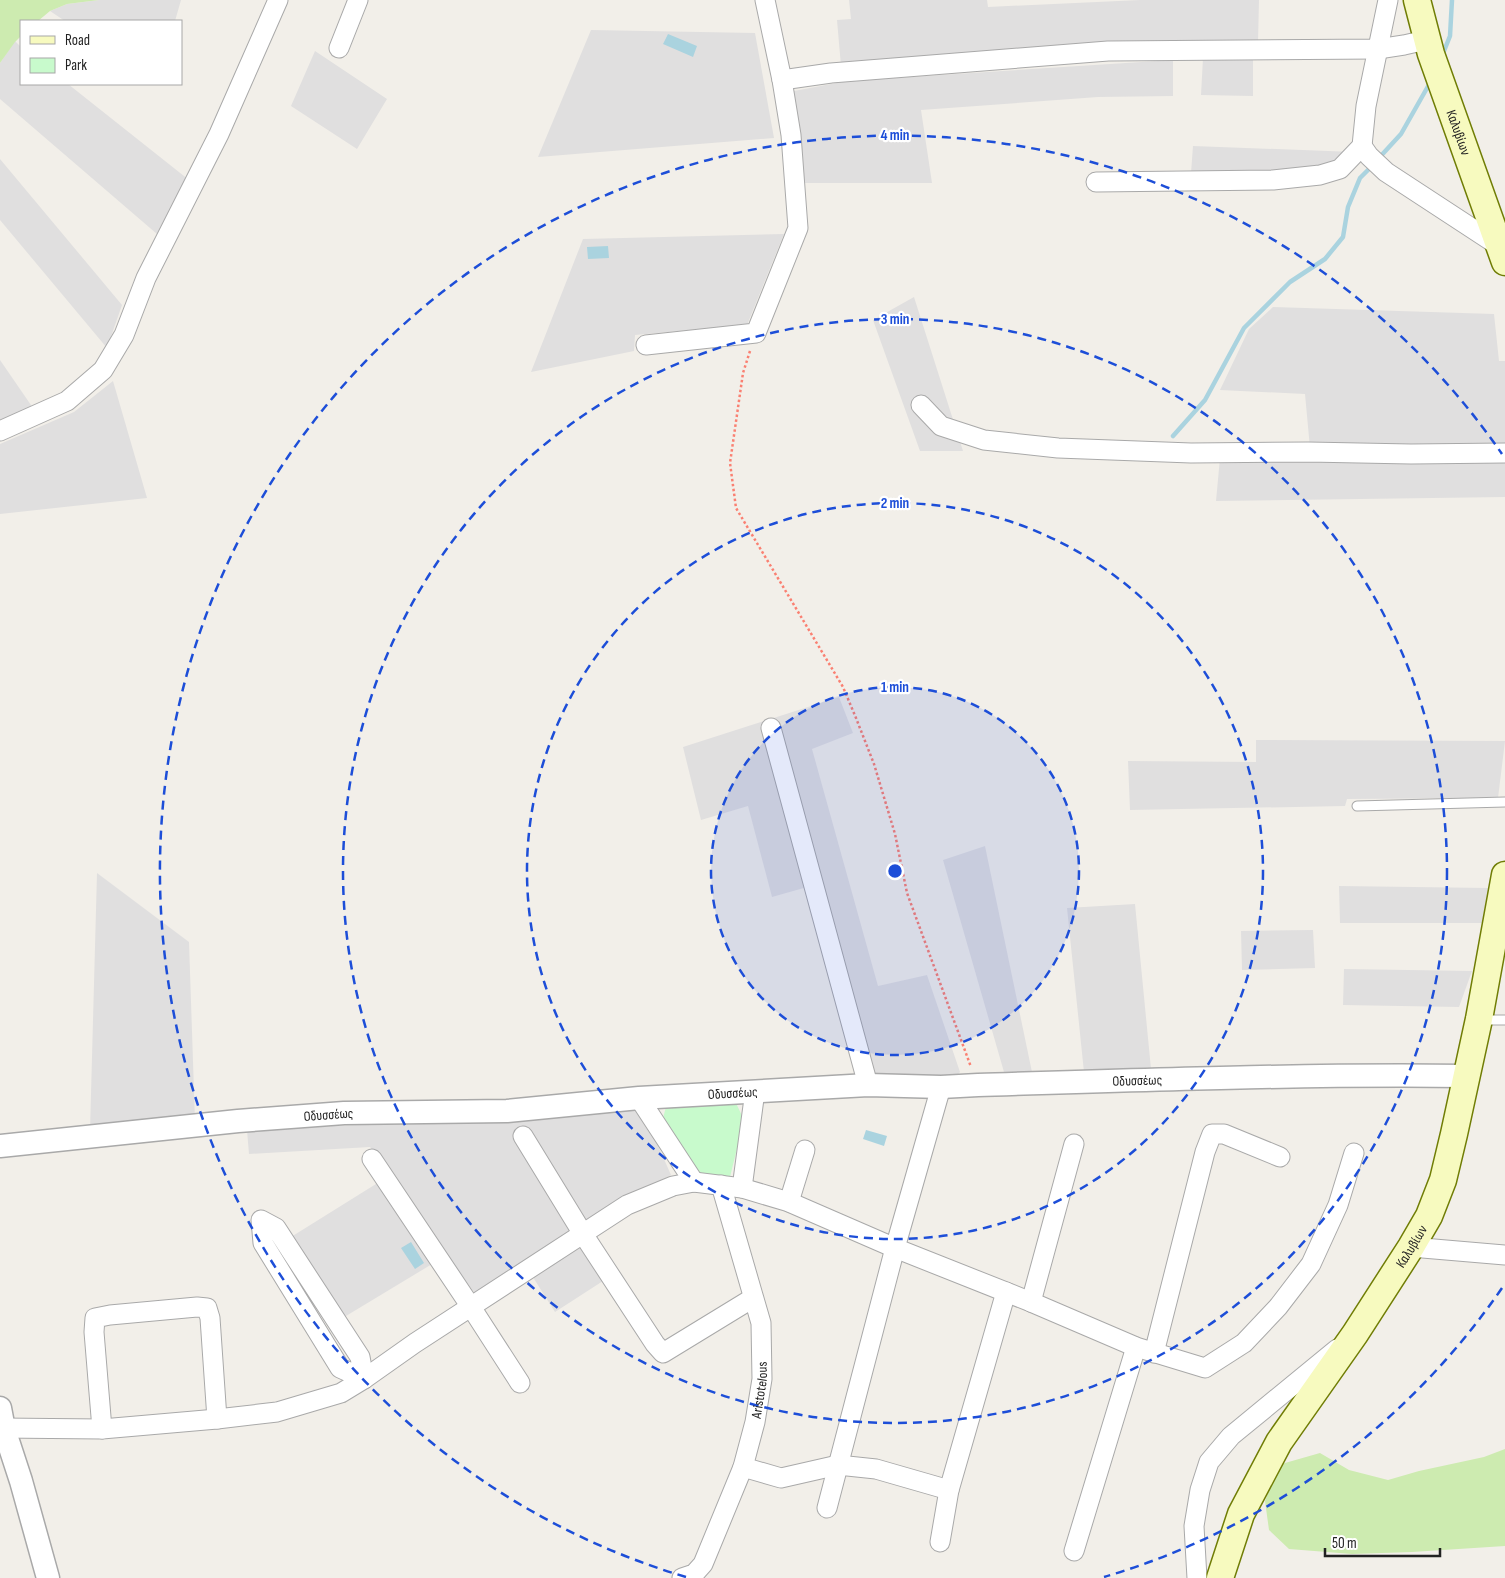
<svg xmlns="http://www.w3.org/2000/svg" width="1505" height="1578" viewBox="0 0 1505 1578" font-family="'Sofia Sans Condensed',sans-serif">
	<rect width="100%" height="100%" fill="#f2efe9"/>
	<!-- residential -->
	<path fill="#e0dfdf" d="M99 0H181L175 21H65L50 11 67 4Z
		M849 0H987L988 7 1140 0H1259L1258 42 841 66 837 20 851 19Z
		M591 30 755 33 774 138 538 157Z
		M15 41 21 47V84H68L189 180 157 234 0 99V63Z
		M315 51 387 99 357 149 291 106Z
		M1203 58 1253 59V96L1201 95Z
		M1173 60V96L1098 97 921 110 932 183H803L794 91 847 81Z
		M1193 146 1354 152 1328 165 1291 171 1191 173Z
		M0 159 122 305 107 348 0 220Z
		M784 234 747 325 635 335 634 351 531 372 583 239Z
		M914 297 963 451H920L873 320Z
		M1273 307 1494 314 1499 361H1505V497L1216 501 1220 458 1311 459 1305 394 1220 390 1249 329Z
		M0 360 33 408 0 422Z
		M113 381 147 498 0 514V444L74 412Z
		M839 697 853 733 812 749 878 986 927 975 960 1072 953 1080 870 1078 818 884 772 897 748 806 701 820 683 747Z
		M1256 740 1505 741 1498 798 1347 799 1345 806 1130 810 1128 761 1256 762Z
		M985 846 1033 1077 1006 1079 943 860Z
		M97 873 189 942 195 1121 90 1131Z
		M1339 886 1488 888 1482 923H1340Z
		M1135 904 1151 1069 1084 1072 1067 908Z
		M1313 930 1315 968 1242 970 1241 931Z
		M1344 969 1472 971 1459 1007 1343 1005Z
		M640 1105 671 1175 568 1230 603 1281 555 1312 524 1263 476 1295 447 1255 341 1319 291 1237 392 1174 370 1147 249 1154 247 1130 505 1118Z"/>
	<!-- grass -->
	<path fill="#cdebb0" d="M0 0H99L67 4 50 11 38 21H21V36L15 42 0 63Z
		M1505 1449V1546L1412 1552 1352 1554 1289 1549 1269 1530 1265 1501 1278 1465 1320 1453 1349 1470 1388 1480 1419 1471 1484 1457Z"/>
	<!-- park -->
	<path fill="#c8facc" d="M735 1101 744 1120 730 1177 696 1172 662 1122 667 1103Z"/>
	<!-- water -->
	<path fill="#aad3df" d="M668 34 697 46 693 57 663 44Z
		M608 246 609 258 588 259 587 247Z
		M866 1130 887 1136 884 1146 863 1139Z
		M411 1242 424 1263 415 1269 401 1248Z"/>
	<g fill="none" stroke-linecap="round" stroke-linejoin="round">
		<!-- stream -->
		<path stroke="#aad3df" stroke-width="4.5" d="M1442 56 1450 36 1452 0
			M1378 159 1401 134 1431 81
			M1173 436 1205 400 1244 328 1290 282 1325 259 1343 237 1348 207 1360 178 1373 165"/>
		<defs>
			<path id="service" d="M1357 806 1505 802
				M1482 1020H1505"/>
			<g id="minor">
				<path d="M339 48 358 0"/>
				<path d="M782 80 831 73 1108 51 1378 49 1404 45 1426 40"/>
				<path d="M1362 146 1369 156 1386 172 1499 246"/>
				<path d="M1096 182 1273 180 1320 175 1340 169 1362 146 1366 106 1388 0"/>
				<path d="M646 345 756 333 798 228 791 135 782 80 765 0"/>
				<path d="M921 405 941 426 984 440 1058 448 1191 453 1308 452 1411 454 1505 453"/>
				<path d="M0 431 67 401 103 370 124 335 146 278 219 134 278 0"/>
				<path d="M771 728 868 1085"/>
				<path d="M639 1098 694 1182"/>
				<path d="M523 1136 583 1234 655 1344 663 1353 753 1298"/>
				<path d="M372 1159 471 1307 520 1383"/>
				<path d="M742 1188 755 1091"/>
				<path d="M789 1202 805 1150"/>
				<path d="M261 1220 276 1228 360 1357 364 1379 340 1368 263 1243Z"/>
				<path d="M1411 1247 1505 1255"/>
				<path d="M1031 1302 1074 1144"/>
				<path d="M1154 1353 1205 1152 1212 1134H1224L1280 1157"/>
				<path d="M0 1428 102 1429 217 1419 277 1412 341 1393 364 1379 415 1343 627 1205 673 1186 694 1182 742 1188 789 1202 895 1248 1031 1302 1136 1347 1205 1368 1244 1343 1278 1307 1311 1264 1338 1205 1354 1153"/>
				<path d="M102 1429 94 1332 95 1318 110 1315 197 1307 207 1308 210 1318 217 1419"/>
				<path d="M743 1467 781 1478 838 1465 876 1469 949 1490"/>
				<path d="M827 1508 895 1248 941 1087"/>
				<path d="M940 1542 949 1490 1006 1292"/>
				<path d="M1074 1551 1136 1347"/>
				<path id="s1" d="M682 1578 694 1574 703 1564 743 1467 755 1422 762 1379 761 1323 721 1185"/>
				<path d="M1197 1578 1194 1526 1200 1490 1209 1462 1231 1436 1337 1349"/>
			</g>
			<g id="tertiary">
				<path id="s2" d="M0 1146 238 1121 344 1113 507 1111 639 1098 868 1085 941 1087 978 1085C1141 1080 1304 1074 1467 1076"/>
				<path d="M0 1408 4 1429 21 1481 48 1578"/>
			</g>
			<g id="secondary">
				<path id="s3" d="M1417 0 1431 54 1505 262"/>
				<path id="s4" d="M1220 1578 1241 1514 1279 1442 1355 1334 1411 1247 1429 1216 1443 1180 1454 1134 1479 1019 1505 875"/>
			</g>
		</defs>
		<!-- service casing -->
		<use href="#service" stroke="#a9a9a9" stroke-width="11"/>
		<!-- minor casing -->
		<use href="#minor" stroke="#a9a9a9" stroke-width="21"/>
		<!-- tertiary casing -->
		<use href="#tertiary" stroke="#a9a9a9" stroke-width="25"/>
		<!-- secondary casing -->
		<use href="#secondary" stroke="#707d05" stroke-width="29"/>
		<!-- path -->
		<path stroke="#fa8072" stroke-width="2.5" stroke-dasharray="2.5 2.5" stroke-linecap="butt" d="M750 351 743 373 730 463 736 508 843 687 856 718 874 764 895 834 907 893 971 1067"/>
		<!-- service -->
		<use href="#service" stroke="#fff" stroke-width="9"/>
		<!-- minor -->
		<use href="#minor" stroke="#fff" stroke-width="19"/>
		<!-- tertiary -->
		<use href="#tertiary" stroke="#fff" stroke-width="22"/>
		<!-- secondary -->
		<use href="#secondary" stroke="#f7fabf" stroke-width="26"/>
	</g>
	<!-- distance rings -->
	<circle cx="895" cy="871" r="184" fill="#1d4ed8" fill-opacity=".12"/>
	<g fill="none" stroke="#1d4ed8" stroke-width="2.5" stroke-dasharray="9 6">
		<circle cx="895" cy="871" r="184"/>
		<circle cx="895" cy="871" r="368"/>
		<circle cx="895" cy="871" r="552"/>
		<path d="M1502 1288A736 736 0 0 1 1104 1577M686 1577A736 736 0 1 1 1502 454"/>
	</g>
	<g text-anchor="middle" dominant-baseline="central" stroke-width="4.5" stroke-linejoin="round" paint-order="stroke">
		<!-- street labels -->
		<g font-size="14" fill="#222" stroke="#fff">
			<text stroke="none"><textPath href="#s3" startOffset="139">Καλυβίων</textPath></text>
			<text stroke="none"><textPath href="#s2" startOffset="1140">Οδυσσέως</textPath></text>
			<text stroke="none"><textPath href="#s2" startOffset="735">Οδυσσέως</textPath></text>
			<text stroke="none"><textPath href="#s2" startOffset="330">Οδυσσέως</textPath></text>
			<text stroke="none"><textPath href="#s4" startOffset="385">Καλυβίων</textPath></text>
			<text stroke="none"><textPath href="#s1" startOffset="210">Aristotelous</textPath></text>
		</g>
	</g>
	<circle cx="895" cy="871" r="8" fill="#1d4ed8" stroke="#fff" stroke-width="2.5"/>
	<g font-size="15" text-anchor="middle" font-weight="bold" fill="#1d4ed8" stroke="#fff" stroke-width="4.5" stroke-linejoin="round" paint-order="stroke">
		<text x="895" y="140">4 min</text>
		<text x="895" y="324">3 min</text>
		<text x="895" y="508">2 min</text>
		<text x="895" y="692">1 min</text>
	</g>
	<!-- legend -->
	<rect x="20" y="20" width="162" height="65" fill="#ffffff" stroke="#a7a7a7"/>
	<rect x="30" y="36" width="25" height="8" fill="#f7fabf" stroke="#a7a7a7"/>
	<text x="65" y="45" font-size="15" fill="#222222">Road</text>
	<rect x="30" y="58" width="25" height="15" fill="#c8facc" stroke="#a7a7a7"/>
	<text x="65" y="70" font-size="15" fill="#222222">Park</text>
	<!-- scale -->
	<path d="M1325 1548v8h115v-8" fill="none" stroke="#222222" stroke-width="2.5"/>
	<text x="1332" y="1548" font-size="15" fill="#222222" stroke="#ffffff" stroke-width="4" paint-order="stroke">50 m</text>
</svg>
